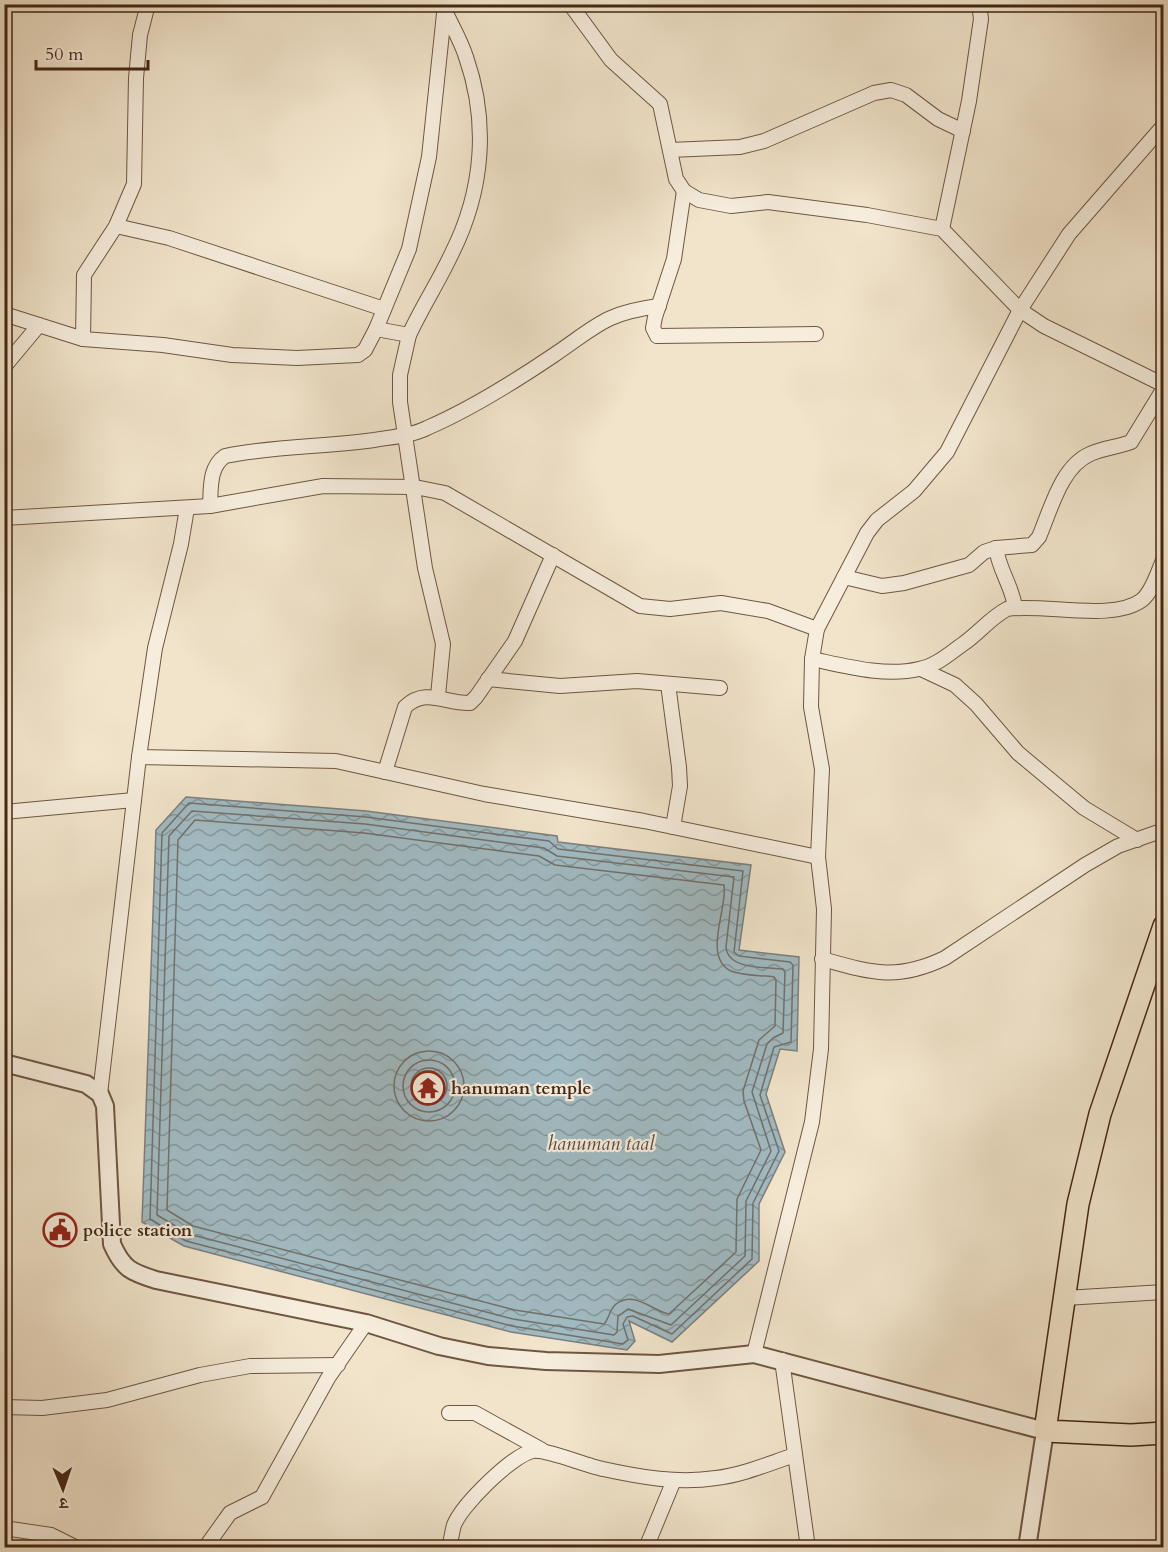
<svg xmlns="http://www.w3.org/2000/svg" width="1168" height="1552" font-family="Cardo,'Noto Serif Devanagari',serif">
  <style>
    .water { fill: url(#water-waves); stroke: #7c7f7d; stroke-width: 1.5; fill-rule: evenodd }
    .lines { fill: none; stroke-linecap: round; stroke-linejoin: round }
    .shore { stroke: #72706c; stroke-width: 1.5 }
    .minor-casing { stroke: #6f5642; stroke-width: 16 }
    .tertiary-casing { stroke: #6f5642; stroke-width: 20 }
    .primary-casing { stroke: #442614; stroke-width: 24 }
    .minor { stroke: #f6eddd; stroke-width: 14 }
    .tertiary { stroke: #f6eddd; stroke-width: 16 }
    .primary { stroke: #f1e4cb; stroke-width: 21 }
    .labels { text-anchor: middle; stroke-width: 4.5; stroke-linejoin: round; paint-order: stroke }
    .poi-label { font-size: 18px; font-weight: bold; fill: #442614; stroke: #f6eddd; text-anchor: start }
    .water-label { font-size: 20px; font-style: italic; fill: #5b4b40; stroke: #f6eddd }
  </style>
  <defs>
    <pattern id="water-waves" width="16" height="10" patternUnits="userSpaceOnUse" patternTransform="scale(1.5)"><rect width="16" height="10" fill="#a1bbc3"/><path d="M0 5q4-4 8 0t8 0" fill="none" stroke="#85989d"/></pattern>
  </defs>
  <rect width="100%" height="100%" fill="#f1e4cb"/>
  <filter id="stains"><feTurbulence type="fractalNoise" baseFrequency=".00333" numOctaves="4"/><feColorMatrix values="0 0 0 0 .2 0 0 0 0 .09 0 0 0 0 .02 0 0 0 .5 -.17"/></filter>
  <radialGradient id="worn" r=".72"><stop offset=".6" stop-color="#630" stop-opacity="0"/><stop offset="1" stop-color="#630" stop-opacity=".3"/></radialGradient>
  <path class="water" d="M186,797L366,811L557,836L558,842L751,865L739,950L799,957L797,1051L780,1049L766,1094L785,1152L759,1204V1261L672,1342L629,1321L635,1341L627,1350L511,1332L184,1246L142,1222L156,830ZM421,1074L441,1078L438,1098L417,1094Z"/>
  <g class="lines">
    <g class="shore">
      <polygon points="189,803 366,817 549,841 558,849 743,871 734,952 739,956 790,962 793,965 791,1042 774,1047 760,1095 779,1151 753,1203 752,1259 672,1334 633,1316 627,1317 623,1324 628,1340 623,1344 512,1326 186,1241 150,1219 162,833"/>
      <path d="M192,811L365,824L544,848L557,856L734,877L726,947C728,970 765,967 783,969L785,972L783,1033L773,1038L767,1044L752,1092L771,1151L746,1201L745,1256L671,1325L628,1309L618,1316L617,1332L614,1335L513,1319L189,1234L157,1215L169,836Z"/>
      <path d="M195,820L364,833L539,856L555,865L724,885C728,908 702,957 731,971C743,976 760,975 774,977L776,980L775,1026L759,1040L743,1091L744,1101L761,1150L737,1199L736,1252L669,1314C652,1311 635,1290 616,1304C609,1310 609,1319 604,1324L515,1310L193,1226L167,1210L178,840Z"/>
      <circle cx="429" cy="1086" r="35"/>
      <circle cx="429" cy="1086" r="26"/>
      <circle cx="429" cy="1086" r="18"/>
    </g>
    <g class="minor-casing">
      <g id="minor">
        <polyline points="570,4 611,60 660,104 676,179 684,191 699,200 731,206 768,202 867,215 942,229 1020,310 1044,326 1164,385"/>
        <polyline points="1162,4 1164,5"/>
        <polyline points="670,150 740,147 764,141 874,93 891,90 906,95 938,119 963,131"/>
        <polyline points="684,191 674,259 655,317 653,328 657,336 816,334"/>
        <polyline points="116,226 169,238 384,309"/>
        <polyline points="942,229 969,101 981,19 979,4"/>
        <polyline points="4,314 83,339 163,345 232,355 297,358 358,355 365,350 376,329 409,249 429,157 445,4"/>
        <path d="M376,329L409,335C422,307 439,281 452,253C483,191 489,123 466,57C461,41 452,26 445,11"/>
        <polyline points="409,335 400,375 400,402 425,568 443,644 438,696"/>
        <polyline points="83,339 84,275 116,226 134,184 136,78 140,35 148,4"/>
        <polyline points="4,367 39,325"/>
        <path d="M210,506C211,488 209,467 225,456C273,446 325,447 374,440C392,437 411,436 427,428C471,409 514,382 554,355C596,327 604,313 659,306"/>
        <polyline points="4,518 210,506 323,486 415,487 445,493 640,606 670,609 721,603 768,611 817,629"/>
        <path d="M996,548C999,570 1012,586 1015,607"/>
        <path d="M844,577L882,586L904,583L969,565L984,552L996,548L1032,545L1039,537C1051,509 1061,467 1090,454C1103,448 1118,447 1131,442L1164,388"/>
        <path d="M812,659C845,666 885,677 919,669C936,666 950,653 963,644C979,633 990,618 1007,609C1043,603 1113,622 1142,600C1153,591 1158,571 1164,558"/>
        <polyline points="921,669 955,685 976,704 1018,753 1084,808 1137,840"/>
        <polyline points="488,679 560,686 637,681 720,688"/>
        <polyline points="668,684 679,767 680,786 673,827"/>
        <polyline points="139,757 155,648 181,544 187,508"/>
        <path d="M385,772L405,707C426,687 445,704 470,703L476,697L515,641L553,555"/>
        <polyline points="4,812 134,800"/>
        <path d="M822,959C872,973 897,981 945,958L1085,865L1118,846L1164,830"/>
        <polyline points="100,1094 139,757 336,761 484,794 644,821 818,857"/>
        <polyline points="1065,1298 1164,1292"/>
        <polyline points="754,1354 812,1122 821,1049 824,909 818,857 822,769 811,707 812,659 817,629 867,533 877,520 914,491 947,452 1020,310 1069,234 1164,125"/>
        <polyline points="782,1360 808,1548"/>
        <polyline points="4,1407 42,1408 107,1400 200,1375 250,1366 338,1365"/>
        <polyline points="449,1413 475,1413 542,1450"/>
        <polyline points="4,1528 51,1535 77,1548"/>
        <polyline points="205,1548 230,1513 262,1497 328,1378 366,1323"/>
        <path d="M449,1548C451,1540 452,1532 454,1525C462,1505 512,1455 533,1451C547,1449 586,1466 603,1469C640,1477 678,1484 716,1478C743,1475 770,1463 795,1455"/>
        <polyline points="646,1548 674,1480"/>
      </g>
    </g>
    <g class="tertiary-casing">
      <path id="tertiary" d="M4,1063L86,1084L100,1094L105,1106L112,1244C123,1269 131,1272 156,1280L366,1323L439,1346L488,1356L546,1361L659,1364L754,1354L1045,1431L1027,1548"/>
    </g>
    <g class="primary-casing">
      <polyline id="primary" points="1164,926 1100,1114 1078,1204 1045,1431 1131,1435 1164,1433"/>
    </g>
    <use href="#minor" class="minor"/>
    <use href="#tertiary" class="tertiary"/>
    <use href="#primary" class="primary"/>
  </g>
  <defs>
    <g id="temple-ring" transform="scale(1.725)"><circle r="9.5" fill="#f6eddd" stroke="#8f2418" stroke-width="1.5"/><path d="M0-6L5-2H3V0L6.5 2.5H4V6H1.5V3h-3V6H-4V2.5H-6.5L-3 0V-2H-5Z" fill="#8f2418"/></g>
    <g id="civic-ring" transform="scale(1.725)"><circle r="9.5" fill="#f6eddd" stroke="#8f2418" stroke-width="1.5"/><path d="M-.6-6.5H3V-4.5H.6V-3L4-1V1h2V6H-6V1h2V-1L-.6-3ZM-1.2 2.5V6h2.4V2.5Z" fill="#8f2418"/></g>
  </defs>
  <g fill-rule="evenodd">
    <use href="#temple-ring" x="428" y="1088"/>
    <use href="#civic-ring" x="60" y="1230"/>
  </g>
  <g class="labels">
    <g class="poi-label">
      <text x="451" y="1094">hanuman temple</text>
      <text x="83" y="1236">police station</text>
    </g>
    <g class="water-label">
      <text x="601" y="1150">hanuman taal</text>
    </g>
  </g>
  <rect width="1168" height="1552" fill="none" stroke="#f1e4cb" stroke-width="24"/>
  <rect x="6" y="6" width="1156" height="1540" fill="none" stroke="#442614" stroke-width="3"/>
  <rect x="12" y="12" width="1144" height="1528" fill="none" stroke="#442614" stroke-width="1.5"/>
  <g transform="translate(63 1489) rotate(178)" stroke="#f6eddd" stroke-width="4.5" paint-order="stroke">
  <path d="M0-4.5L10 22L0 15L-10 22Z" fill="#442614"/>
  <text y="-9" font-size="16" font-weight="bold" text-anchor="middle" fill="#442614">उ</text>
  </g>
  <path d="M36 60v9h112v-9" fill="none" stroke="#442614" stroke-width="3"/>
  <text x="45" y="60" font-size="18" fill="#442614" stroke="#f6eddd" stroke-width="4.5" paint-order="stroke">50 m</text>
  <rect width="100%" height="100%" filter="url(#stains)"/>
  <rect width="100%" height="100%" fill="url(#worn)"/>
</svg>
